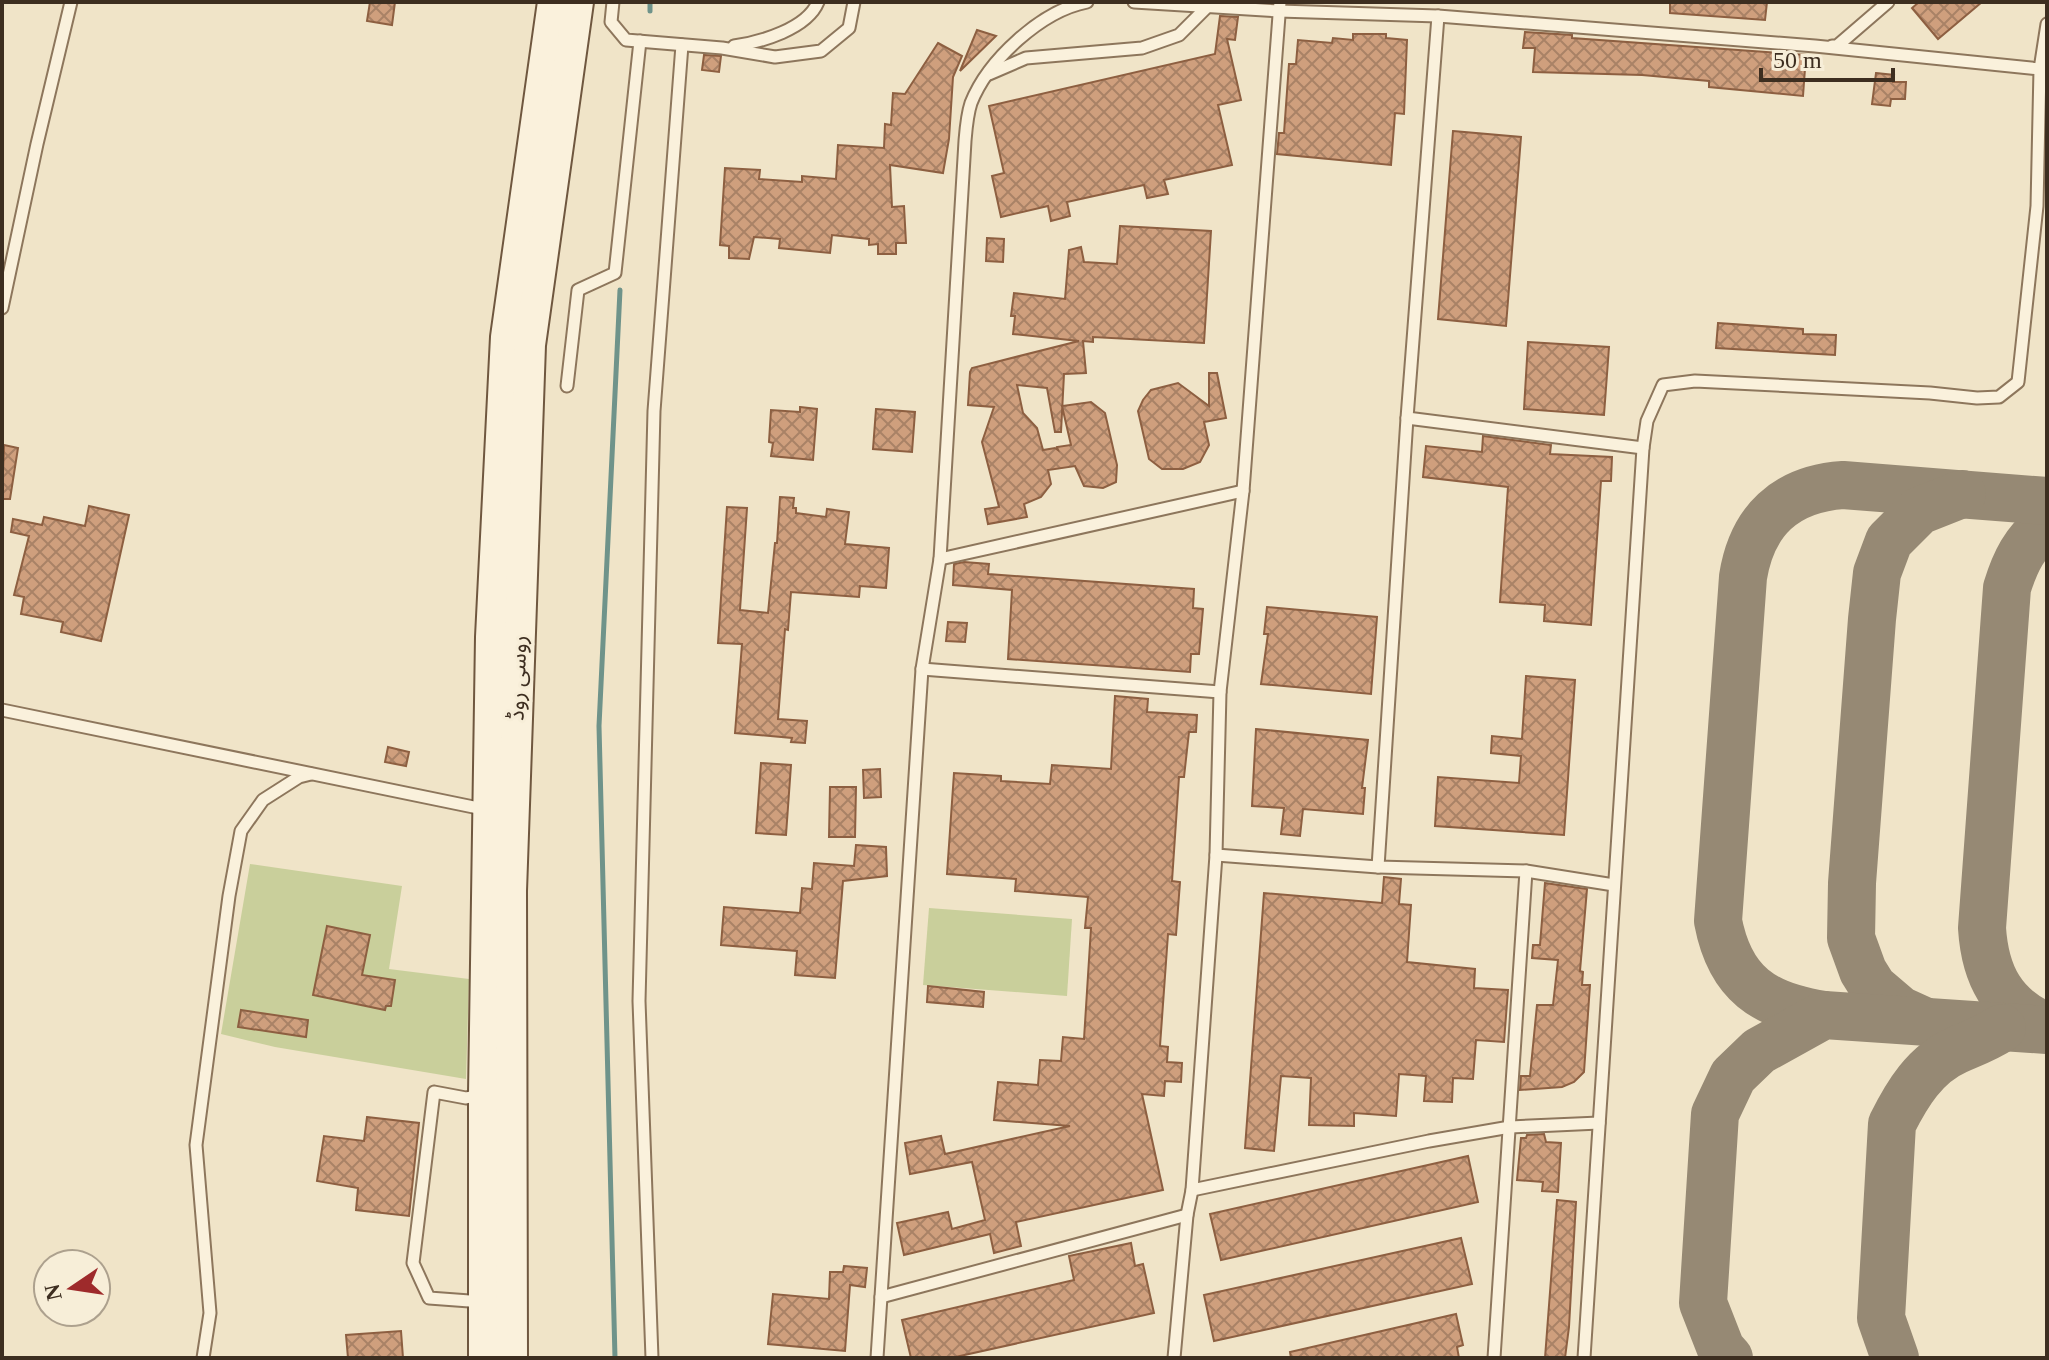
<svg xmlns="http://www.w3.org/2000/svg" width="2049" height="1360" font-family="'Times New Roman','Noto Sans Arabic',serif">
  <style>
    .pitch { fill: #c9cf9b }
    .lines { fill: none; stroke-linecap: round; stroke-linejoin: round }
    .stream { stroke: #6f938a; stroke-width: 5 }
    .taxiway { stroke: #968974; stroke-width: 48 }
    .building { fill: url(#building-cross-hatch); stroke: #8d5f41; stroke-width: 2 }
    .lane-casing { stroke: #8d765c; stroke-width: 15 }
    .secondary-casing { stroke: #6f573f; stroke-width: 34 }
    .lane { stroke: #faf1dc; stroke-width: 11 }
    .secondary { stroke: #faf1dc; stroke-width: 30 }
    .labels { text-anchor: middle; stroke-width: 6; stroke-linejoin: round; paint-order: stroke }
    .street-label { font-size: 22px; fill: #3d2e20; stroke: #f7eed8 }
  </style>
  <defs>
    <pattern id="building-cross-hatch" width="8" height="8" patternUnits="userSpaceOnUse" patternTransform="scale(2)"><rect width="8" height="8" fill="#cf9f7d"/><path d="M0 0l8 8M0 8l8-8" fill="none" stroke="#a98266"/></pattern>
  </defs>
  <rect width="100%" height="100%" fill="#f0e4c8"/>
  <g class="pitch">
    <polygon points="250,864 402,886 389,969 469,979 466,1079 275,1047 221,1034"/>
    <polygon points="929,908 1072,919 1067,996 923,985"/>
  </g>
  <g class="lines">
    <g class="stream">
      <polyline points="650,11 650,2"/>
      <polyline points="615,1358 599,726 620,290"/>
    </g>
    <g class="taxiway">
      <path d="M2047,525C2025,541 2015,562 2007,588L1982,928C1985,975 2002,1008 2047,1027"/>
      <path d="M1824,1015C1764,1006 1730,984 1718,921L1743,577C1752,521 1785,489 1843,485L2047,501"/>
      <polyline points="1922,1020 1900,1010 1873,987 1863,971 1851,938 1852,883 1872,619 1877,573 1889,541 1919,511 1962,494"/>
      <polyline points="1729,1358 1721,1349 1703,1303 1715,1114 1733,1076 1759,1051 1824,1015 2047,1030"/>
      <path d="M1895,1358L1881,1318L1892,1124C1907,1094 1925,1064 1957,1050C1973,1043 1987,1038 2002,1028"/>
    </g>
  </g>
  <g class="building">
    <polygon points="370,2 395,2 392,25 367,21"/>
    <polygon points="1670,2 1767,2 1765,20 1670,13"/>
    <polygon points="1919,2 1982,2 1938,39 1912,8"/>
    <polygon points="1220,16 1238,17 1235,40 1227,39 1241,100 1218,105 1232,165 1164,180 1168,194 1147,198 1144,185 1067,202 1070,216 1051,221 1048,206 1001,217 992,176 1004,173 989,106 1215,54"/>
    <polygon points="977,30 996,36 960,71"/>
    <polygon points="1525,32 1572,35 1572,38 1806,55 1803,96 1709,87 1709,81 1642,75 1533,72 1535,48 1523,48"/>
    <polygon points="1353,34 1386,34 1386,38 1407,40 1404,114 1395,113 1391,165 1277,154 1279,133 1284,133 1289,64 1296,64 1298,40 1332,43 1333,38 1353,40"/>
    <polygon points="938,43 962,56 953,77 949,139 943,173 890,165 892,207 904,206 906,243 896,243 896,254 878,254 878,244 869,245 869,239 832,235 830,253 779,248 780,239 754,237 749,259 729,258 729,246 720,245 725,168 760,170 759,179 802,182 802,176 836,179 838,145 884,148 885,124 891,125 893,93 905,94"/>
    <polygon points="704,55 721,56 719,72 702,70"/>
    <polygon points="1876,73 1894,75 1893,82 1906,82 1905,99 1891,99 1890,106 1872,104"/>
    <polygon points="1453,131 1521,137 1506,326 1438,319"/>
    <polygon points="1120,226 1211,231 1204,343 1093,337 1093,342 1083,341 1086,373 1064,374 1061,432 1055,432 1047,388 1017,385 1023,413 1037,428 1043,450 1055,448 1058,450 1057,447 1071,445 1062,406 1091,402 1105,413 1117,465 1116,482 1103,488 1084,486 1075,466 1048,470 1051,484 1041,497 1024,504 1027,517 988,524 985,509 999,507 982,442 994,407 968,405 970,372 972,368 1079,341 1013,334 1015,316 1011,316 1014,293 1065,299 1069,250 1081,247 1084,262 1117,264"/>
    <polygon points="987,238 1004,239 1003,262 986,261"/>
    <polygon points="1718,323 1803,329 1803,334 1836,335 1835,355 1716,348"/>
    <polygon points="1528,342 1609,347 1604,415 1524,409"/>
    <polygon points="1209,373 1217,373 1226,418 1204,422 1209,445 1200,462 1183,469 1162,469 1149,459 1138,411 1143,400 1151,390 1178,383 1209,406"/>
    <polygon points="800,407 817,409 813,460 771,456 773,443 769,442 771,410 800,412"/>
    <polygon points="876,409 915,412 912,452 873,449"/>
    <polygon points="1483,436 1551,445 1550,454 1612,457 1611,481 1601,481 1591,625 1544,621 1545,605 1500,602 1508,487 1423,477 1426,446 1482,452"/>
    <polygon points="4,445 18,448 10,499 2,499"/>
    <polygon points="780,497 794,498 793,508 796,508 796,513 826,517 827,509 849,512 845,544 889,548 886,588 860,586 859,597 791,592 788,630 785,629 778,719 807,721 805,743 791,742 792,738 735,733 742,644 718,643 727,507 747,508 740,610 768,613 775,543 777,543"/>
    <polygon points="89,506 129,515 101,641 61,632 63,622 21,614 24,597 14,595 29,536 11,532 13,519 42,525 44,517 85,526"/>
    <polygon points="964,562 989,564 988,574 1194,589 1193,608 1203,609 1199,654 1191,654 1190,672 1008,659 1012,590 953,585 954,564"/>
    <polygon points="1267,607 1377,617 1371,694 1261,684 1268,634 1264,634"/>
    <polygon points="948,622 967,623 965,642 946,641"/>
    <polygon points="1526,676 1575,680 1564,835 1435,826 1438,777 1519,783 1521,756 1491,753 1492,736 1522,739"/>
    <polygon points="1115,696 1148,699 1147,712 1197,715 1196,732 1189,732 1184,777 1179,777 1172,881 1180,882 1176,935 1168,934 1160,1046 1168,1047 1167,1062 1182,1063 1181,1082 1165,1081 1164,1096 1142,1094 1163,1190 1016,1222 1021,1246 994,1253 990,1234 904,1255 897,1223 948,1212 952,1229 985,1220 972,1162 910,1174 905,1143 941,1136 945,1154 1070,1126 994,1120 998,1082 1038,1085 1040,1060 1061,1061 1063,1037 1084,1039 1091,928 1085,928 1088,897 1015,891 1016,879 947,874 954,773 1001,776 1001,781 1050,784 1052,765 1111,769"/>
    <polygon points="1256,729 1368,740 1362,788 1365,788 1363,814 1303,809 1300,836 1281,834 1284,808 1252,806"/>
    <polygon points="388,747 409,752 406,766 385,762"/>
    <polygon points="761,763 791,765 786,835 756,833"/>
    <polygon points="880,769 881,797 864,798 863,770"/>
    <polygon points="830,787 856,787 855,837 829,837"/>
    <polygon points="856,845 886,847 887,876 843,881 835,978 795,975 797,951 721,945 724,907 800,913 802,888 812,889 814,863 854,866"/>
    <polygon points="1384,877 1401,879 1399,904 1411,905 1407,962 1475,969 1474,988 1508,990 1504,1042 1476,1040 1473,1079 1453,1078 1452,1102 1424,1101 1426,1076 1399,1074 1396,1116 1354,1113 1354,1126 1309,1125 1311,1078 1281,1076 1274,1151 1245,1148 1264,893 1382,903"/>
    <polygon points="1545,883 1587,889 1580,971 1583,972 1582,985 1590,985 1584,1072 1574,1082 1562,1087 1520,1090 1521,1076 1530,1076 1537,1005 1553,1005 1558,960 1532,958 1533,945 1540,945"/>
    <polygon points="327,926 370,935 362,975 395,980 391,1006 386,1006 385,1010 313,995"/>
    <polygon points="928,986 984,992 983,1007 927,1002"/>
    <polygon points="241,1010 308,1020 306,1037 238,1027"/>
    <polygon points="367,1117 419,1123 409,1216 356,1210 358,1188 317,1181 324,1136 364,1141"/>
    <polygon points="1544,1134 1546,1142 1561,1143 1558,1192 1542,1191 1543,1182 1517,1180 1521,1138 1526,1138 1527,1135"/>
    <polygon points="1468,1156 1478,1202 1221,1260 1210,1214"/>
    <polygon points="1557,1200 1576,1202 1569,1327 1565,1358 1545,1358"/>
    <polygon points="1461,1238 1472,1284 1214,1341 1204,1295"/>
    <polygon points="1131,1243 1135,1266 1143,1264 1154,1313 951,1358 911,1358 902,1320 1074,1280 1069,1256"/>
    <polygon points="844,1266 867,1268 865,1287 850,1285 845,1351 768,1344 773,1294 829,1299 830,1272 843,1272"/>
    <polygon points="1456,1314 1463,1345 1457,1347 1459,1358 1291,1358 1290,1352"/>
    <polygon points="401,1331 403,1358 348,1358 346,1335"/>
  </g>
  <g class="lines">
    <g class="lane-casing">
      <g id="lane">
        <polyline points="613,2 611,22 626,40 722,48 775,57 821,51 849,28 854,2"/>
        <polyline points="1134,2 1279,11 1438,16 1815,46 2040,69"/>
        <path d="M734,46C761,42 807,29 818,2"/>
        <polyline points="1832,46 1837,46 1888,2"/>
        <polyline points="989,74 1026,58 1142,48 1179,35 1207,7"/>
        <polyline points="2,308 37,144 71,2"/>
        <polyline points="567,386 578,290 615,273 640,41"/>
        <polyline points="1407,418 1643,448"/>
        <polyline points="940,559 1243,491"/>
        <polyline points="922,669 1220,692"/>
        <polyline points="2,710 488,810"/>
        <polyline points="1216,855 1378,867 1526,871 1614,885"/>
        <polyline points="1378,867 1407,418 1438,16"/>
        <polyline points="1192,1190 1429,1141 1510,1127 1599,1123"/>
        <polyline points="881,1297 1187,1215"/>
        <polyline points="483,1302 429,1298 413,1263 434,1092 466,1098 483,1094"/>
        <polyline points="203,1358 210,1313 196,1145 229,896 241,831 263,800 299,777 311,774"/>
        <polyline points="652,1358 639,1001 654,411 682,45"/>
        <path d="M877,1358L922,669L940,559L965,141C966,129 967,115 971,103C988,60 1041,11 1087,2"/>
        <polyline points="1174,1358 1187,1215 1192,1190 1216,855 1220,692 1243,491 1280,2"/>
        <polyline points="1494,1358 1526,871"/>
        <polyline points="1584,1358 1643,448 1647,421 1663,385 1695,381 1930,393 1977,398 1999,397 2018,382 2037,206 2040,69 2047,24"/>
      </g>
    </g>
    <g class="secondary-casing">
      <g id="secondary">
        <polyline points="484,1358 484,1094 491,637 506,337 553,2"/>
        <polyline points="512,1358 511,891 530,345 578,2"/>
      </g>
    </g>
    <use href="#lane" class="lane"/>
    <use href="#secondary" class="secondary"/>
  </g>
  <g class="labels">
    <g class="street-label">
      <text transform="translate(517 678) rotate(-88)" y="8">روسی روڈ</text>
    </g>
  </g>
  <rect width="2049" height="1360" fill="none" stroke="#3d2e20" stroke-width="8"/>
  <g transform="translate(72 1288) rotate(257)"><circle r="38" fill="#f7eed8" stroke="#ada18e" stroke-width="2"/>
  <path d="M0-6L14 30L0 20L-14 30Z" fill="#9e2a2b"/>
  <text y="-12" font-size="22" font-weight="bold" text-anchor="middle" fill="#3d2e20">N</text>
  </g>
  <path d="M1761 68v12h132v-12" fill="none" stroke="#3d2e20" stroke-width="4"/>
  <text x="1773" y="68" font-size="24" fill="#3d2e20" stroke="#f7eed8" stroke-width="6" paint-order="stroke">50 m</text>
</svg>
